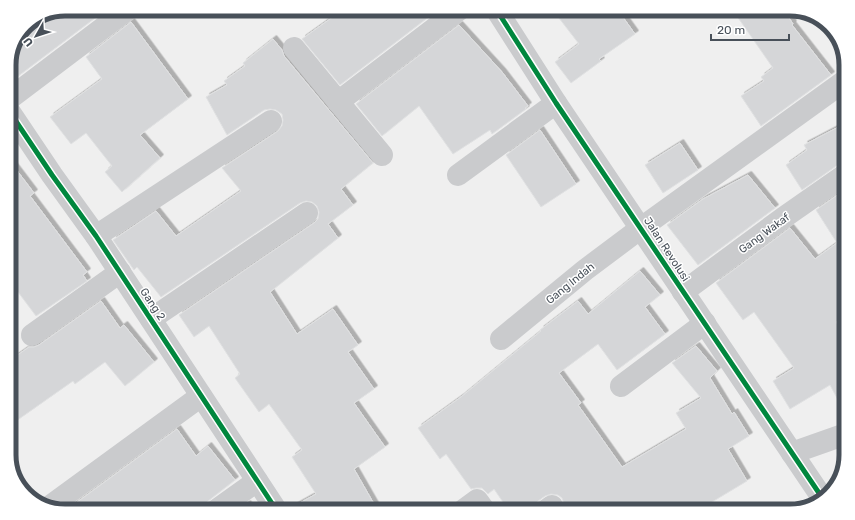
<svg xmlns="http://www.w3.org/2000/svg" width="855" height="520" font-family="Rubik,sans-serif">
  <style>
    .building { fill: #d5d6d8; stroke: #e0e1e2; filter: url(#shadow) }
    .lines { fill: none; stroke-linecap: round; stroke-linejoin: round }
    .minor { stroke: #cacbcd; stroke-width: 22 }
    .cycleway-casing { stroke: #fff; stroke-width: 8 }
    .cycleway { stroke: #00873e; stroke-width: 5 }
    .labels { text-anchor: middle; stroke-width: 3; stroke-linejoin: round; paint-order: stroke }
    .street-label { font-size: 11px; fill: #485059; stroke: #fff }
    .rim { fill: none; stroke: #485059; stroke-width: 5 }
  </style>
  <defs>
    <filter id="shadow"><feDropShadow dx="3.5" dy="-3.5" stdDeviation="0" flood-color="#0004"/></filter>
  </defs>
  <rect width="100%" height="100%" fill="#efefef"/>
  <g class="building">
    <polygon points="65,9 107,9 9,83 9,61 26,25"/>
    <polygon points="344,9 439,9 340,85 302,39"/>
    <polygon points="552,9 617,9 635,34 599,59 601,61 571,83 555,62 579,44"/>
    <polygon points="732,9 783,9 793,24 792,25 831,75 761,126 741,96 764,81 761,77 773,68"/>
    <polygon points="131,22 188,99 140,135 160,158 122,192 105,172 112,166 86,133 71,144 50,117 102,79 86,57"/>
    <polygon points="459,25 502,72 528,106 525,108 526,109 492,134 490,130 453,154 419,106 382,136 356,104"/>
    <polygon points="273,39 282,50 284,56 373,163 341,189 353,205 328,224 338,238 270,292 297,334 333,309 358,345 348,352 374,389 354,403 385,447 354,469 378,511 289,511 289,509 316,494 292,457 302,450 269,404 259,412 235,378 240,374 209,326 194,337 179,315 314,223 318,219 319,212 317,206 312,202 306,201 300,203 161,297 137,267 134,270 113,240 156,211 176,236 241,191 222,168 278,131 282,126 283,120 282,114 276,110 270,109 264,110 227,135 206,97 227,85 224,81 245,66 243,63"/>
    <polygon points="846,123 846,162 839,164 802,190 786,165 807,150 804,145"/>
    <polygon points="540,130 576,184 541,207 506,155"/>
    <polygon points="680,143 698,170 663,193 645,165"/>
    <polygon points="9,160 34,193 30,196 87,272 83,275 87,281 36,316 9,280"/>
    <polygon points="748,175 775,208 698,265 667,225 703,199"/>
    <polygon points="846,189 846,315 836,322 846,337 846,415 830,385 790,409 773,381 794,368 754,312 743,320 716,283 790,228 815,259 837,243 816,210"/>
    <polygon points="640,271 660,295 645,307 665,334 617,370 598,344 559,373 581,403 578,405 622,467 686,429 676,413 701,398 672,363 696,346 717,371 710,378 732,414 734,412 749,436 728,449 747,481 697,511 564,511 564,504 562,498 558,495 551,494 545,496 538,501 534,505 533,511 509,511 494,489 488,494 482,488 476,488 471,489 446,454 440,459 418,428 461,397 541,331 540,330 578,301 588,314"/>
    <polygon points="101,301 120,328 124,325 154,362 125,386 105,362 75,384 73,381 9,426 9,361 29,347 34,347 39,345"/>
    <polygon points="177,429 196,456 208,446 235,480 208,501 204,505 203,511 65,511"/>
    <polygon points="247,504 252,511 237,511"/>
  </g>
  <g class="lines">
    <g class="minor">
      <polyline points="496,9 556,103 823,499"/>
      <polyline points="294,48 382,155"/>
      <polyline points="9,99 128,9"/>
      <polyline points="338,102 460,9"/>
      <polyline points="9,111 52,175 96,236 277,511"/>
      <polyline points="458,175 556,103"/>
      <polyline points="96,236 271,121"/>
      <polyline points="683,292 783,218 846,174"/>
      <polyline points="151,319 307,213"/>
      <polyline points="32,335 120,272"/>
      <polyline points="501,339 585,270 641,228 846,80"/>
      <polyline points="621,386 705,323"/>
      <polyline points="792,453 846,434"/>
      <polyline points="49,507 201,396"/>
      <polyline points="215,511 257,481"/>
      <polyline points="462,511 477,500 485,511"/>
      <polyline points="545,511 552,506"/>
    </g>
    <g class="cycleway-casing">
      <g id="cycleway">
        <polyline points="496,9 556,103 823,499"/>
        <polyline points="9,111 52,175 96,236 277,511"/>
      </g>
    </g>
    <use href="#cycleway" class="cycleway"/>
  </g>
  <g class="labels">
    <g class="street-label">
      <text transform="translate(764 233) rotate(-36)" y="4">Gang Wakaf</text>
      <text transform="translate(667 249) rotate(57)" y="4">Jalan Revolusi</text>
      <text transform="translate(570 283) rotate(-39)" y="4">Gang Indah</text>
      <text transform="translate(153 304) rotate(57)" y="4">Gang 2</text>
    </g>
  </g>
  <path d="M0 0H855V520H0ZM65 16H790A49 49 0 0 1 839 65V455A49 49 0 0 1 790 504H65A49 49 0 0 1 16 455V65A49 49 0 0 1 65 16Z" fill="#fff" fill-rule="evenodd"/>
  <path class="rim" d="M65 16H790A49 49 0 0 1 839 65V455A49 49 0 0 1 790 504H65A49 49 0 0 1 16 455V65A49 49 0 0 1 65 16Z"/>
  <g transform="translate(36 36) rotate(231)" stroke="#ffffff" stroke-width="3" paint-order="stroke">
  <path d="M0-3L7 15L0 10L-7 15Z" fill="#485059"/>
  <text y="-6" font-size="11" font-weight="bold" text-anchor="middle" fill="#485059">U</text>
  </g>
  <path d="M711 34v6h78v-6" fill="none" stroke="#485059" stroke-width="2"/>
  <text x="717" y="34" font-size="12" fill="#485059" stroke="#ffffff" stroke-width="3" paint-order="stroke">20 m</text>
</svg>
